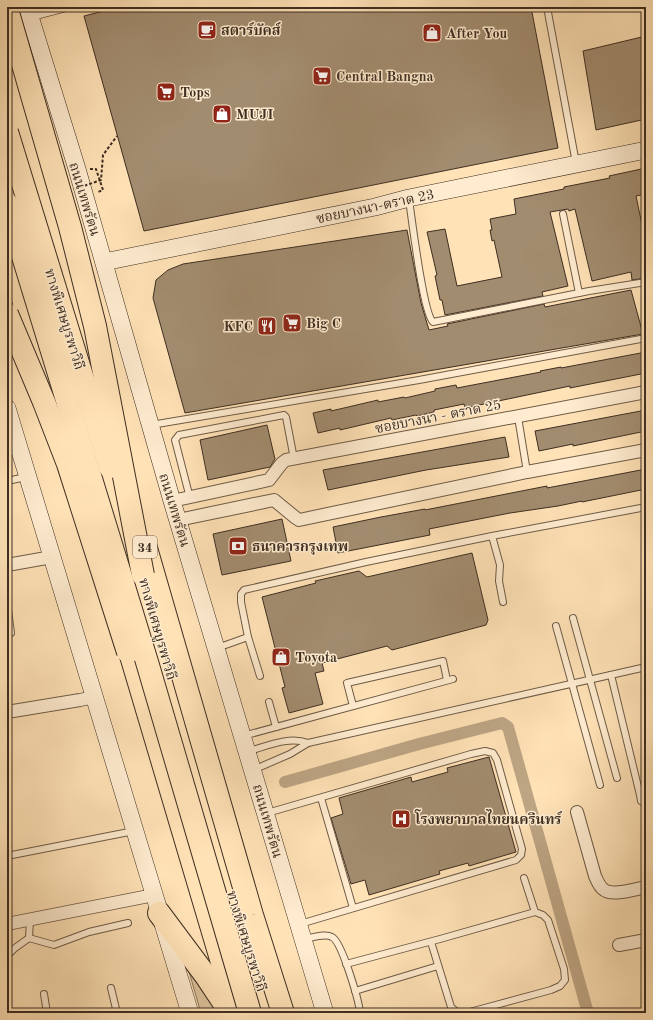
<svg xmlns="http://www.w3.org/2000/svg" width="653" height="1020" font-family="'Old Standard TT','Noto Serif Thai',serif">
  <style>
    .green { fill: #dec39d; stroke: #8e7860 }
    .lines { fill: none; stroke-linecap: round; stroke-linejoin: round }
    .canal { stroke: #bda584; stroke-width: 12 }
    .building { fill: #a28c6f; stroke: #3e2e22 }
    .lane-casing { stroke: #6e5b47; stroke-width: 8 }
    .street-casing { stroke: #6e5b47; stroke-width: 14 }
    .secondary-casing { stroke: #3e2e22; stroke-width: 18 }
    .highway-casing { stroke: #3e2e22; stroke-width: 24 }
    .path { stroke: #3e2e22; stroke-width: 2; stroke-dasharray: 3 2; stroke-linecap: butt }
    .lane { stroke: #ffecd0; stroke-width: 6 }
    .street { stroke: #ffecd0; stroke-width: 12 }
    .secondary { stroke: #ffecd0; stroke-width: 17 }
    .highway { stroke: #ffe2b6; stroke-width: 22 }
    .highway-bridge-casing { stroke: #3e2e22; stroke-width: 24; stroke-linecap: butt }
    .path-bridge { stroke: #3e2e22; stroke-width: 2; stroke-dasharray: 3 2; stroke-linecap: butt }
    .highway-bridge { stroke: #ffe2b6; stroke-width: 22 }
    .labels { text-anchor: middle; stroke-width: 3; stroke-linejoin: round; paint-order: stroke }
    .shield { fill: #ffecd0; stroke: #786756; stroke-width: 1 }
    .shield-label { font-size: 13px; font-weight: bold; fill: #3e2e22 }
    .poi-label { font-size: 14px; font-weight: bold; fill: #3e2e22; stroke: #ffecd0; text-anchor: start }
    .street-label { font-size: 14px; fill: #3e2e22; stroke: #ffecd0 }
  </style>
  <rect width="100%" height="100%" fill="#ffe2b6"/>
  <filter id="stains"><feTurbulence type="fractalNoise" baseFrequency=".005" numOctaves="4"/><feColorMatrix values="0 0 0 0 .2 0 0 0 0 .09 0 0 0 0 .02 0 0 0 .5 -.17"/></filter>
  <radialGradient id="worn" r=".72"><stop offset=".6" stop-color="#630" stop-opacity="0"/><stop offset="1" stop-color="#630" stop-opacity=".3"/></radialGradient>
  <polygon class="green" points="185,958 226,1013 201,1013"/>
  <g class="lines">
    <polyline class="canal" points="285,782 419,744 502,723 508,727 588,1013"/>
  </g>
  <g class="building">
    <polygon points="119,7 531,7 558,148 144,231 84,16"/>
    <polygon points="646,36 646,119 596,130 583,51"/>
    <polygon points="646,168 646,194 636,196 646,244 646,278 632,280 631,272 592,281 575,209 569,211 568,209 550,212 568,286 542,292 543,296 445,315 442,300 440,300 435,276 437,275 427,232 445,229 457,286 502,277 494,240 492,241 490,230 492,230 490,219 516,214 514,199 564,189 564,187 610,178 609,176"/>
    <polygon points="407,230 421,303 429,330 448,326 447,324 544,304 545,307 631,290 643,334 185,413 153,298 156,280 168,270 183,264"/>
    <polygon points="646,352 646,373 570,388 570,386 465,408 464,404 434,410 434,412 417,416 416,415 392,420 391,418 340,430 340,428 318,433 313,413 331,409 331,411 378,400 378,402 404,397 405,398 435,391 435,389 456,385 457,388 541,372 540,371 561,367 561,368"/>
    <polygon points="646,410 646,431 573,446 573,444 539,451 535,431"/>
    <polygon points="267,425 275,459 270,467 208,480 200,440"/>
    <polygon points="505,437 509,457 426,470 328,490 323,470"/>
    <polygon points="646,469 646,489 582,502 582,501 558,506 510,513 459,523 429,529 430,535 338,553 333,527 381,517 425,509 425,510 547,486 547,488"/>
    <polygon points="282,519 291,561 222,575 213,534"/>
    <polygon points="472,553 488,620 486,625 392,650 387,646 322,663 324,671 315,673 323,704 289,713 282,688 285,687 262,597 316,583 315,581 359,571 367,577"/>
    <polygon points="489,757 516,852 469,866 468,863 439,871 440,874 369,895 365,880 351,884 331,818 343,814 339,798 411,777 412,782 448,772 447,768"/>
  </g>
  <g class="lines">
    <g class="lane-casing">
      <g id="lane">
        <polyline points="547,7 576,163"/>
        <polyline points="32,17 70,7"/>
        <path d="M409,200C412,219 423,313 433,322L589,291L646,282"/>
        <polyline points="563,214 579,293"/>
        <polyline points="518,417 527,472"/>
        <polyline points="151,425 419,380 646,338"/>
        <polyline points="7,481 26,477"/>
        <polyline points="190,498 175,440 179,435 284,415 286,417 294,459"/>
        <polyline points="492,536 500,565 499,581 503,602"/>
        <polyline points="7,603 11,633"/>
        <polyline points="573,618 617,778"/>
        <polyline points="556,626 600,785"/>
        <polyline points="217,648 248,637"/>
        <polyline points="611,675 640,795 641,801 644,803 646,803"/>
        <polyline points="260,676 248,637 241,602 241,594 244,590 366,562 492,536 646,507"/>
        <polyline points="269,702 276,727"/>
        <polyline points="353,706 347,683 443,661 447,680"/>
        <polyline points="243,736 453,679"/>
        <path d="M249,751C267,746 289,736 308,743"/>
        <polyline points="253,770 290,754 308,743 646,667"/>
        <polyline points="321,798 353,908"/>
        <polyline points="267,813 471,754 485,751 493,753 497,760 522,849 521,855 516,860 300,924"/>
        <polyline points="7,856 134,831"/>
        <polyline points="524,878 535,912"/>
        <polyline points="29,938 54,945 89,932 128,923"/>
        <path d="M304,939C312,938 325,933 332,937C342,942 359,1001 360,1013"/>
        <polyline points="431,942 451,1007 457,1012 463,1013"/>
        <polyline points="7,956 15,948 29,938 30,920"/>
        <polyline points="346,964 440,939 535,912 543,915 548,920 564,969 565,980 560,986 551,990 466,1013"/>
        <polyline points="111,988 117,1013"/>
        <polyline points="355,991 438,966"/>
        <polyline points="44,994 47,1013"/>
      </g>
    </g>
    <g class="street-casing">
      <g id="street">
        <polyline points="172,501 269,480 282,463 286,460 646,392"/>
        <polyline points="178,520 274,500 296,518 299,520 527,472 646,450"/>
        <polyline points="7,565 52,557"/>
        <polyline points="7,712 80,700 95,697"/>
        <path d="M577,812L595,876C597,880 599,886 603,889C611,897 636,889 646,887"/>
        <polyline points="7,924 154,895"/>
        <polyline points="619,945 646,940"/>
      </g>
    </g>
    <g class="secondary-casing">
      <g id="secondary">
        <polyline points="27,7 77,169 172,501 325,1013"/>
        <polyline points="104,262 375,207 409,198 646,150"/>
        <polyline points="7,408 190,1013"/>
      </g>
    </g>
    <g class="highway-casing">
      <g id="highway">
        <polyline points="7,81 98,383"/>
        <polyline points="7,247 58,414"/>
        <polyline points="146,548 252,915 283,1013"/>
        <polyline points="124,632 237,1013"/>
        <polyline points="159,913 206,976 230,1012"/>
      </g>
    </g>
    <polyline class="path" points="90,169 96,169 103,190 98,192"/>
    <use href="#lane" class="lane"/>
    <use href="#street" class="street"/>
    <use href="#secondary" class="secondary"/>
    <use href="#highway" class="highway"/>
    <g class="highway-bridge-casing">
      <g id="highway-bridge">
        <polyline points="7,9 70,227 95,326 143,575"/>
        <polyline points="7,132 110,467"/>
        <polyline points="7,204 147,662 250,1013"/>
        <polyline points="7,314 44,402 68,464 128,652"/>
      </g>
    </g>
    <polyline class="path-bridge" points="75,189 101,180 103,155 117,136"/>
    <use href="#highway-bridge" class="highway-bridge"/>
  </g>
  <defs>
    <g id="cafe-square" transform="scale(1)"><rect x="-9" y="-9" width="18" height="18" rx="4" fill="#8f2418" stroke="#ffecd0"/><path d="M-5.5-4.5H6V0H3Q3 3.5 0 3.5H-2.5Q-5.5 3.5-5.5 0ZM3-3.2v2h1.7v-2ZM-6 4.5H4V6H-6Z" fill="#fff"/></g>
    <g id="shop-square" transform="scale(1)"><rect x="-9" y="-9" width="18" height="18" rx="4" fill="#8f2418" stroke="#ffecd0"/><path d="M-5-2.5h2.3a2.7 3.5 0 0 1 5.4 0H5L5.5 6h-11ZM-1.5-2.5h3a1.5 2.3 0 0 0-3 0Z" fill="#fff"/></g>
    <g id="supermarket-square" transform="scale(1)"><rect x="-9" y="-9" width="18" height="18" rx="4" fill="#8f2418" stroke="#ffecd0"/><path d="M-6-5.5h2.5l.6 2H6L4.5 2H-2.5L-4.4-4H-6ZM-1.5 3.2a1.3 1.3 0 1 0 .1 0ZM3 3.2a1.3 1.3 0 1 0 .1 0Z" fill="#fff"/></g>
    <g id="restaurant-square" transform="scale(1)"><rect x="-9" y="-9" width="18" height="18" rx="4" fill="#8f2418" stroke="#ffecd0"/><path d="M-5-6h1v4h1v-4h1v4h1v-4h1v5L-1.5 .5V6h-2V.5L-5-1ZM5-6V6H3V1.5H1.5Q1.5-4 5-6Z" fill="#fff"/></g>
    <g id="bank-square" transform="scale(1)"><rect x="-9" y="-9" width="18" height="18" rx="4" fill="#8f2418" stroke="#ffecd0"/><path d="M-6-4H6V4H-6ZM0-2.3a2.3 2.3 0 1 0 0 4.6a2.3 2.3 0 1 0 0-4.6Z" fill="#fff"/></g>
    <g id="hospital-square" transform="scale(1)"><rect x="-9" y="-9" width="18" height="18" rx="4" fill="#8f2418" stroke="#ffecd0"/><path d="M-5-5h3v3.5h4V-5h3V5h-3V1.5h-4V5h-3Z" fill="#fff"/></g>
  </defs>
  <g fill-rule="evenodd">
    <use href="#cafe-square" x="207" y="30"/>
    <use href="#shop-square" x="432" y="33"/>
    <use href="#supermarket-square" x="322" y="76"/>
    <use href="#supermarket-square" x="166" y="92"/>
    <use href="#shop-square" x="222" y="114"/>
    <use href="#supermarket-square" x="292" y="323"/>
    <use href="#restaurant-square" x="267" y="326"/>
    <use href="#bank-square" x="238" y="546"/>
    <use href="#shop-square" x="281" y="657"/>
    <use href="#hospital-square" x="401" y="819"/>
  </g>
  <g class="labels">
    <rect class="shield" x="133" y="536" width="24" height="22" rx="3"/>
    <g class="shield-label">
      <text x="145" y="552">34</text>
    </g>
    <g class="poi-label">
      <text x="221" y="35">สตาร์บัคส์</text>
      <text x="446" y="38">After You</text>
      <text x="336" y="81">Central Bangna</text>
      <text x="180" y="97">Tops</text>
      <text x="236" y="119">MUJI</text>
      <text x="306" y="328">Big C</text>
      <text x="253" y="331" text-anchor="end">KFC</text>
      <text x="252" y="551">ธนาคารกรุงเทพ</text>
      <text x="295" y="662">Toyota</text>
      <text x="415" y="824">โรงพยาบาลไทยนครินทร์</text>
    </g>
    <g class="street-label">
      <text transform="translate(85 199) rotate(73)" y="5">ถนนเทพรัตน</text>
      <text transform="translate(375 206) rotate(-12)" y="5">ซอยบางนา-ตราด 23</text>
      <text transform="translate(65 319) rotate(73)" y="5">ทางพิเศษบูรพาวิถี</text>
      <text transform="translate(438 416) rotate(-11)" y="5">ซอยบางนา - ตราด 25</text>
      <text transform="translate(175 510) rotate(73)" y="5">ถนนเทพรัตน</text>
      <text transform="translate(158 629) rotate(74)" y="5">ทางพิเศษบูรพาวิถี</text>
      <text transform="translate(268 821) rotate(74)" y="5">ถนนเทพรัตน</text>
      <text transform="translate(247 941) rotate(73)" y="5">ทางพิเศษบูรพาวิถี</text>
    </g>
  </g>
  <rect width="653" height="1020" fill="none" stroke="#ffe2b6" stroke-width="24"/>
  <rect x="8" y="8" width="637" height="1004" fill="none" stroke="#3e2e22" stroke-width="2"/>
  <rect x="12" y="12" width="629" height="996" fill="none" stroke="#3e2e22"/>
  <rect width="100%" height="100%" filter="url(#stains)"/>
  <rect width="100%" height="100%" fill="url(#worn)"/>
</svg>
